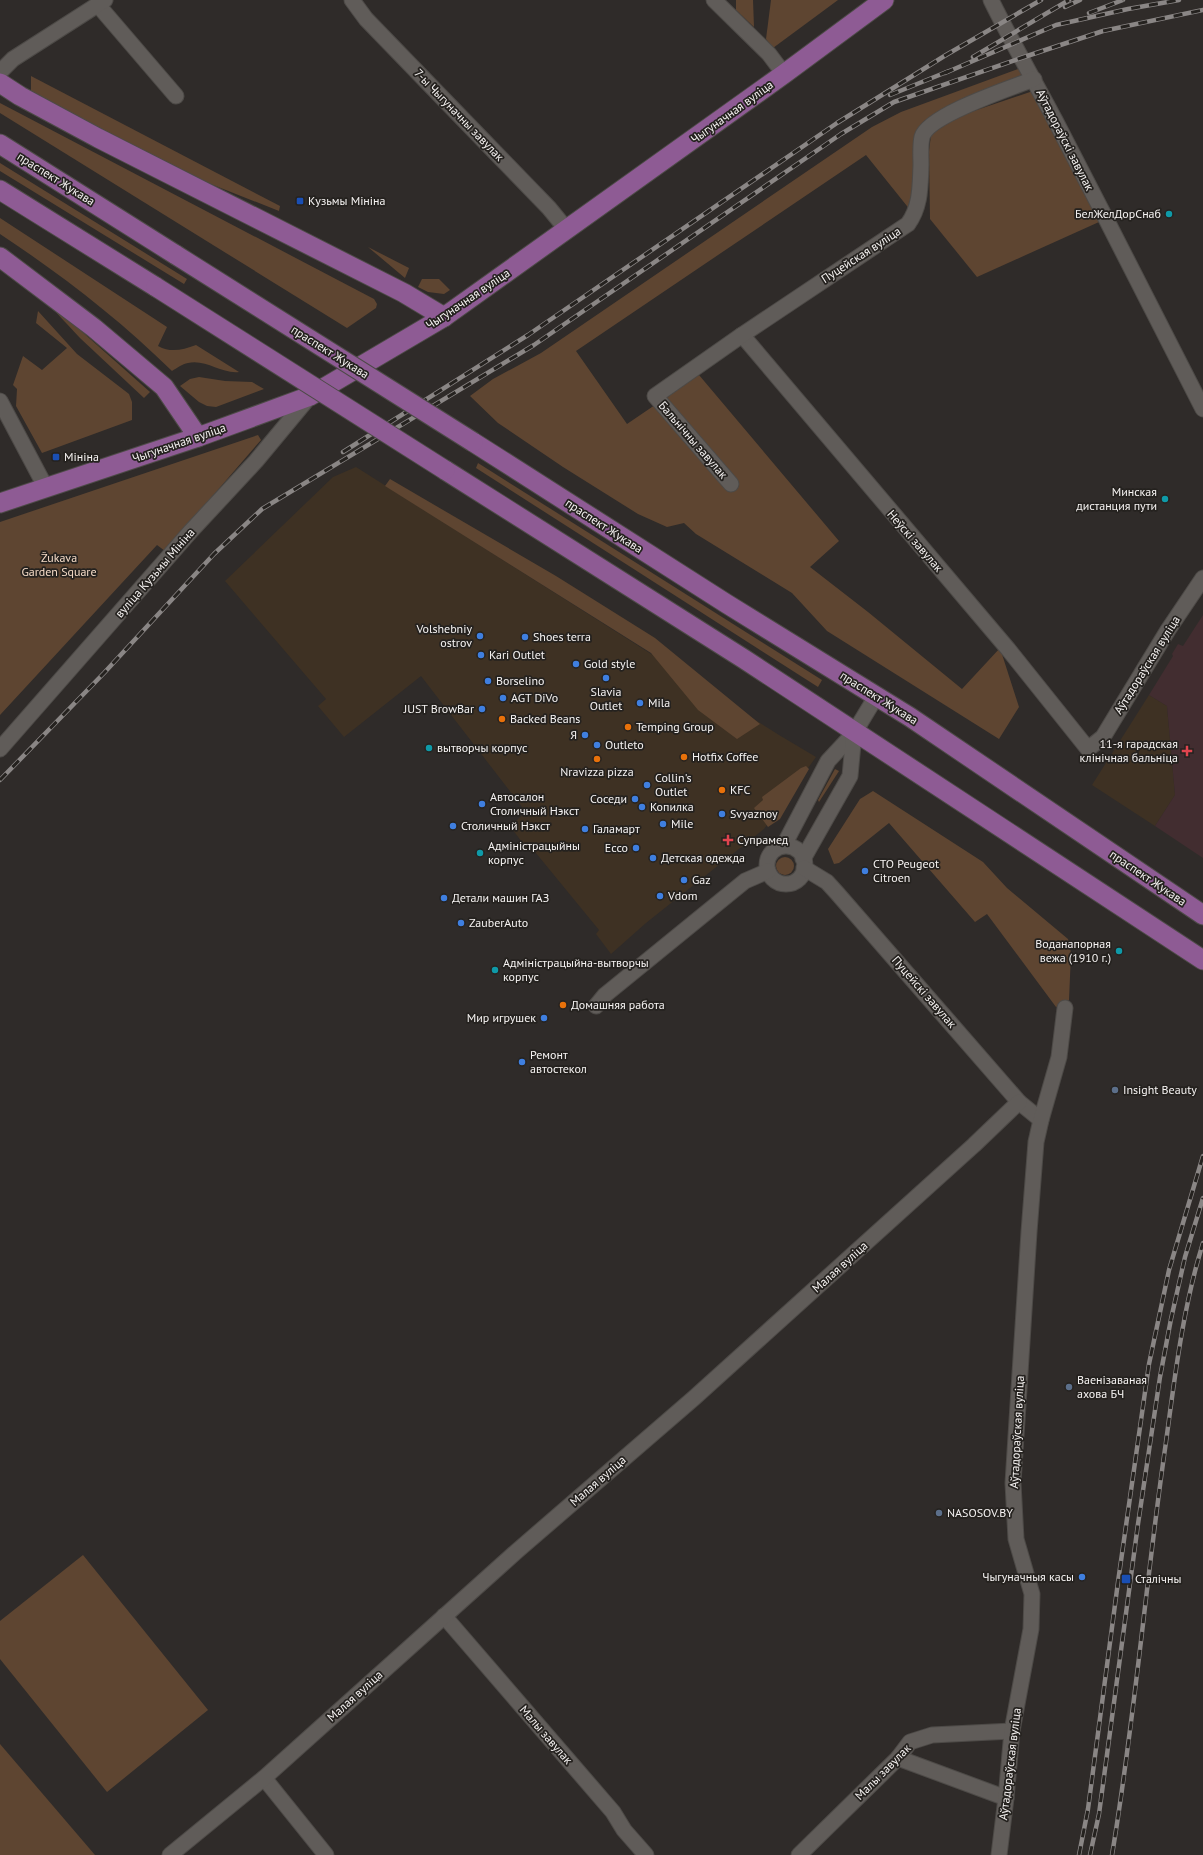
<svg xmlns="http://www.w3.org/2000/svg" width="1203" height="1855" font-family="'PT Sans',sans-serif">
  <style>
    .commercial { fill: #3e3123 }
    .medical { fill: #422d30 }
    .green { fill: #5e4531 }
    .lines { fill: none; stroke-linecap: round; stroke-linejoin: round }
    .minor-casing { stroke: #4d4a47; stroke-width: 17 }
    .major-casing { stroke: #4d4a47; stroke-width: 21 }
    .minor { stroke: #605c59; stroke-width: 15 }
    .major { stroke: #8e5b94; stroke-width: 19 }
    .rail-casing { stroke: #8a8685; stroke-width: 4.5 }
    .rail { stroke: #25221f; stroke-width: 3; stroke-dasharray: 9; stroke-linecap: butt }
    .major-bridge-casing { stroke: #4d4a47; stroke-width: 21; stroke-linecap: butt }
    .major-bridge { stroke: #8e5b94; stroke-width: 19 }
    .transit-dot { fill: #1a4fb4; stroke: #25221f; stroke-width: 1.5 }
    .culture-dot { fill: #0f9aa8; stroke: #25221f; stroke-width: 1.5 }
    .shop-dot { fill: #3f7fe0; stroke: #25221f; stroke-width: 1.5 }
    .food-dot { fill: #e8710a; stroke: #25221f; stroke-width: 1.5 }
    .health-dot { fill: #e0444e; stroke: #25221f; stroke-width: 1.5 }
    .service-dot { fill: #5c6f8a; stroke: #25221f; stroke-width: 1.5 }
    .labels { text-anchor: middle; stroke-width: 3.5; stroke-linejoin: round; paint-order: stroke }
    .street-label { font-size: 12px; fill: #f6f3f2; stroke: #25221f }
    .poi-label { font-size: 12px; fill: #f6f3f2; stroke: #25221f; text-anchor: start }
    .park-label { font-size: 12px; fill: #f6dcc8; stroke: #25221f }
  </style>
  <rect width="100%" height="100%" fill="#2f2b29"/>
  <g class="commercial">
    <polygon points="356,467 779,735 816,757 764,829 646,923 611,954 596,934 599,930 531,847 527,849 510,826 526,812 421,676 344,737 318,706 326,699 225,581 333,477"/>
    <polygon points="1149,695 1167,706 1175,795 1155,826 1092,785"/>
  </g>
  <polygon class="medical" points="1203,615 1203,858 1155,826 1175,795 1167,706 1149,695 1173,656 1172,654 1178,644 1183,646"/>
  <g class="green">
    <polygon points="736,0 753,0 754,27 736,10"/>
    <polygon points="771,0 838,0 773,48 766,39"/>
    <polygon points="1021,68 1026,77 941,110 924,121 917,130 914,145 914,197 911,211 866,155 576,351 627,424 699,375 839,541 810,567 868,612 962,689 1000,648 1019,707 999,739 827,631 792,593 696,534 684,523 667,527 638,514 563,467 498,423 470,396 493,379 541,353 872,127 901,112"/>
    <polygon points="31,76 280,206 279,211 183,173 31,92"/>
    <polygon points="1033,91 1099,222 977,277 930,219 929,151 931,135 953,118"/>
    <polygon points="0,103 374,299 377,304 376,308 347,328 0,113"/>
    <polygon points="0,163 187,279 184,284 0,171"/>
    <path d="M0,218L167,327L158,346C171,353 182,350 196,345L239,372C221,374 206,359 188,363C182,364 177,368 172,371C119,319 62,275 0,234Z"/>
    <polygon points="368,247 409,268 405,278"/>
    <polygon points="422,279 439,279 450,290 444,294 428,292 418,287"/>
    <polygon points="53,306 150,392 144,398 80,338 52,308"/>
    <polygon points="38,311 77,354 129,394 132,402 132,420 42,453 16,406 17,389 13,385 23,356 42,370 67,348 36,323"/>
    <polygon points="199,377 225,381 252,382 264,389 216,407 207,406 199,402 180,386 190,379"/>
    <polygon points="258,435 261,440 165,551 157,545 0,715 0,522"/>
    <polygon points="478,463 822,680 818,687 476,468"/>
    <polygon points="390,479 556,576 655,638 760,724 737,739 698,710 651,653 385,486"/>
    <polygon points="806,766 809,769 780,819 768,827 754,808 763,800 762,797 801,768"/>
    <polygon points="835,769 839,771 819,802 818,800"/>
    <polygon points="873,791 983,862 1007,888 1068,939 1071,953 1069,1000 1056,1007 987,914 975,922 889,823 839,863 834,864 828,849 860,799"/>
    <circle cx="785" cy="866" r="9"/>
    <polygon points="83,1555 208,1710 107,1792 0,1659 0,1621"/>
    <polygon points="0,1744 95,1855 0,1855"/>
  </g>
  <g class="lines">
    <g class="minor-casing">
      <g id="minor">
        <polyline points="352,0 366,19 549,208 567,230"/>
        <polyline points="714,0 769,54 784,74"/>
        <path d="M991,0C1011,41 1034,80 1055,120C1105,216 1154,313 1203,409"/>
        <polyline points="98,5 176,96"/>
        <polyline points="0,72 13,59 105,0"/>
        <polyline points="742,335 1008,649 1088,749 1103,737 1168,630 1203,578"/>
        <polyline points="0,401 46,488"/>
        <path d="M731,484L655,396L742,335L908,224C921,206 920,186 921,165C921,157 920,146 922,137C928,115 1011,88 1034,79"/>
        <polyline points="0,749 191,531 256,461 310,396"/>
        <polyline points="784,845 828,761 854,733 877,695"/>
        <circle cx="786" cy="865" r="19"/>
        <polyline points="803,859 850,776 854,733"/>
        <polyline points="804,868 827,882 837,893 1019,1102 1041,1120"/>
        <polyline points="596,1006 605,995 745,881 768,871"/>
        <polyline points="444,1616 613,1812 624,1830 646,1855"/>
        <polyline points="898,1758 1006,1798"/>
        <polyline points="264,1778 326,1855"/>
        <polyline points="170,1855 264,1778 517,1551 694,1398 974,1145 1019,1102"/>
        <polyline points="799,1855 898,1758 910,1742 932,1735 1012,1731"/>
        <polyline points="999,1855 1006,1798 1012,1731 1031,1629 1032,1594 1016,1539 1013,1483 1029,1232 1036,1142 1041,1120 1059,1057 1065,1008"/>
      </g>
    </g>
    <g class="major-casing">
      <g id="major">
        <polyline points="0,83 20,96 98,138 404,293 444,317"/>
        <polyline points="0,144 176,255"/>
        <polyline points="0,190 156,287"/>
        <polyline points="0,257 94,328 164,387 198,437"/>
        <polyline points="473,442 727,604 910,717 1203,915"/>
        <polyline points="445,470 744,659 1203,960"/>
        <polyline points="0,503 198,437 310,396 444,317 784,74 884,0"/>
      </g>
    </g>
    <use href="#minor" class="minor"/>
    <use href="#major" class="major"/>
    <g class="rail-casing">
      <g id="rail">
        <polyline points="1065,7 1080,0"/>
        <polyline points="1089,13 1123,0"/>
        <polyline points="973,57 1069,0"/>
        <polyline points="945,73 1056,25 1128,9 1179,0"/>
        <polyline points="890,95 949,71"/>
        <polyline points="343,452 528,335 837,123 946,55 1041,0"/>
        <polyline points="0,780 104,673 214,554 262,509 534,345 841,134 894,102 1021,58 1103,31 1203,10"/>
        <polyline points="1079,1855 1088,1809 1118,1582 1149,1364 1169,1270 1203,1156"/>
        <polyline points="1090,1855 1099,1814 1138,1524 1160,1377 1171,1319 1185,1257 1203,1198"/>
        <path d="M1112,1855C1135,1718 1146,1579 1166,1442C1175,1375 1183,1307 1203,1243"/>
      </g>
    </g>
    <use href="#rail" class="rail"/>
    <g class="major-bridge-casing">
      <g id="major-bridge">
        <polyline points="176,255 473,442"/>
        <polyline points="156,287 445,470"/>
      </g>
    </g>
    <use href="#major-bridge" class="major-bridge"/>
  </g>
  <g class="transit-dot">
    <rect x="296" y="197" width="8" height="8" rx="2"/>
    <rect x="52" y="453" width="8" height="8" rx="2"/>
    <rect x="1121" y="1574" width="10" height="10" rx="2"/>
  </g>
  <g class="culture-dot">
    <circle cx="1169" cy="214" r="4"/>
    <circle cx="1165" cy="499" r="4"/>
    <circle cx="429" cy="748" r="4"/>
    <circle cx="480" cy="853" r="4"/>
    <circle cx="1119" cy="951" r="4"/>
    <circle cx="495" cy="970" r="4"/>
  </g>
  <g class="shop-dot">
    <circle cx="480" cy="636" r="4"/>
    <circle cx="525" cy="637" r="4"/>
    <circle cx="481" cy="655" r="4"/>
    <circle cx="576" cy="664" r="4"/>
    <circle cx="606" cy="678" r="4"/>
    <circle cx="488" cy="681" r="4"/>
    <circle cx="503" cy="698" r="4"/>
    <circle cx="640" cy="703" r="4"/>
    <circle cx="482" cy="709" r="4"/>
    <circle cx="585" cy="735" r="4"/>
    <circle cx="597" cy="745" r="4"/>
    <circle cx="647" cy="785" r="4"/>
    <circle cx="635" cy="799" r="4"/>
    <circle cx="482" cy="804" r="4"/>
    <circle cx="642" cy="807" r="4"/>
    <circle cx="722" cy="814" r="4"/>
    <circle cx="663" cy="824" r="4"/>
    <circle cx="453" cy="826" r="4"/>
    <circle cx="585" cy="829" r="4"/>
    <circle cx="636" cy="848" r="4"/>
    <circle cx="653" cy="858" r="4"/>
    <circle cx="865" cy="871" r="4"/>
    <circle cx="684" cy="880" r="4"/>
    <circle cx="660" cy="896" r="4"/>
    <circle cx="444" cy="898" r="4"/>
    <circle cx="461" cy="923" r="4"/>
    <circle cx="544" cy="1018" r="4"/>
    <circle cx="522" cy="1062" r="4"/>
    <circle cx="1082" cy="1577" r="4"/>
  </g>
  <g class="food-dot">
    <circle cx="502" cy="719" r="4"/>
    <circle cx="628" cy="727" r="4"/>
    <circle cx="684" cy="757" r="4"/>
    <circle cx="597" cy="759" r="4"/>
    <circle cx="722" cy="790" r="4"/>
    <circle cx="563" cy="1005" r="4"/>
  </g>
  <g class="health-dot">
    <path d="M1185 745h4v4h4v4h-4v4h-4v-4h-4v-4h4z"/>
    <path d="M726 834h4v4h4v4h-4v4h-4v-4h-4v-4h4z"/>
  </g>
  <g class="service-dot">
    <circle cx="1115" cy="1090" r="4"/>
    <circle cx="1069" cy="1387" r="4"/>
    <circle cx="939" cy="1513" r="4"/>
  </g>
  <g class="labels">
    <g class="street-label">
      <text transform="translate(732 112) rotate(-36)" y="4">Чыгуначная вуліца</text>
      <text transform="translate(459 115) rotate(46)" y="4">7-ы Чыгуначны завулак</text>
      <text transform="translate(1065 140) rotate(63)" y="4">Аўтадораўскі завулак</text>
      <text transform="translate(56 179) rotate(32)" y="4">праспект Жукава</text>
      <text transform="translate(861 255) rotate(-33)" y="4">Пуцейская вуліца</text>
      <text transform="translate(468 299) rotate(-34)" y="4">Чыгуначная вуліца</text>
      <text transform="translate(330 352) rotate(32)" y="4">праспект Жукава</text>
      <text transform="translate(693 440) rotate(49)" y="4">Бальнічны завулак</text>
      <text transform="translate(179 443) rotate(-19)" y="4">Чыгуначная вуліца</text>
      <text transform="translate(604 526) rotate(33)" y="4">праспект Жукава</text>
      <text transform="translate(915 541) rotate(49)" y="4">Неўскі завулак</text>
      <text transform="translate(155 573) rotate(-49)" y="4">вуліца Кузьмы Мініна</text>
      <text transform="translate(1147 665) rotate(-58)" y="4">Аўтадораўская вуліца</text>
      <text transform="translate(879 698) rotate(32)" y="4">праспект Жукава</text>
      <text transform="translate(1148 878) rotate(34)" y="4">праспект Жукава</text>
      <text transform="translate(924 992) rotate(49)" y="4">Пуцейскі завулак</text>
      <text transform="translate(840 1267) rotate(-42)" y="4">Малая вуліца</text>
      <text transform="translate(1017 1432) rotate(-87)" y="4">Аўтадораўская вуліца</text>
      <text transform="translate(598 1481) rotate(-41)" y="4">Малая вуліца</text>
      <text transform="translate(355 1696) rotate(-42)" y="4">Малая вуліца</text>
      <text transform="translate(546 1735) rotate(49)" y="4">Малы завулак</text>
      <text transform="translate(1010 1764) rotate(-83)" y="4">Аўтадораўская вуліца</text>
      <text transform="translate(883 1772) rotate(-45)" y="4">Малы завулак</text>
    </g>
    <g class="poi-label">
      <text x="308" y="205">Кузьмы Мініна</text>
      <text x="1161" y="218" text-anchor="end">БелЖелДорСнаб</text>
      <text x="64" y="461">Мініна</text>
      <text x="1157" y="496" text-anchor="end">Минская<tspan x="1157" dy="14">дистанция пути</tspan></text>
      <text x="472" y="633" text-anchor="end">Volshebniy<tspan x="472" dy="14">ostrov</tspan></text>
      <text x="533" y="641">Shoes terra</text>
      <text x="489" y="659">Kari Outlet</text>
      <text x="584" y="668">Gold style</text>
      <text x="496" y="685">Borselino</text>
      <text x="606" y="696" text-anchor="middle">Slavia<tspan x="606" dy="14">Outlet</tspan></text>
      <text x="511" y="702">AGT DiVo</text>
      <text x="648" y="707">Mila</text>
      <text x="474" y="713" text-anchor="end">JUST BrowBar</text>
      <text x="510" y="723">Backed Beans</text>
      <text x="636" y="731">Temping Group</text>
      <text x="577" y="739" text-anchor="end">Я</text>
      <text x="1178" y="748" text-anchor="end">11-я гарадская<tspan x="1178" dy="14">клінічная бальніца</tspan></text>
      <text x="605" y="749">Outleto</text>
      <text x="437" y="752">вытворчы корпус</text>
      <text x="692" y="761">Hotfix Coffee</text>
      <text x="597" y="776" text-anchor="middle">Nravizza pizza</text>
      <text x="655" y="782">Collin's<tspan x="655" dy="14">Outlet</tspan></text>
      <text x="730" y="794">KFC</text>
      <text x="490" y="801">Автосалон<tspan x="490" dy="14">Столичный Нэкст</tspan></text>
      <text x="627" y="803" text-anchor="end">Соседи</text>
      <text x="650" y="811">Копилка</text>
      <text x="730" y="818">Svyaznoy</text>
      <text x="671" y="828">Mile</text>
      <text x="461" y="830">Столичный Нэкст</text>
      <text x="593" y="833">Галамарт</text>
      <text x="737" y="844">Супрамед</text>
      <text x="488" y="850">Адміністрацыйны<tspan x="488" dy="14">корпус</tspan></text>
      <text x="628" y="852" text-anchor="end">Ecco</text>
      <text x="661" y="862">Детская одежда</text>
      <text x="873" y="868">СТО Peugeot<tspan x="873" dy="14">Citroen</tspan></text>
      <text x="692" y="884">Gaz</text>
      <text x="668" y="900">Vdom</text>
      <text x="452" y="902">Детали машин ГАЗ</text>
      <text x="469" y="927">ZauberAuto</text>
      <text x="1111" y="948" text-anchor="end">Воданапорная<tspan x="1111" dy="14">вежа (1910 г.)</tspan></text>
      <text x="503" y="967">Адміністрацыйна-вытворчы<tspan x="503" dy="14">корпус</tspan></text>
      <text x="571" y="1009">Домашняя работа</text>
      <text x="536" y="1022" text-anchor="end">Мир игрушек</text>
      <text x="530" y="1059">Ремонт<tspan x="530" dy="14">автостекол</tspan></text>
      <text x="1123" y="1094">Insight Beauty</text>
      <text x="1077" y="1384">Ваенізаваная<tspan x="1077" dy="14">ахова БЧ</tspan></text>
      <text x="947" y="1517">NASOSOV.BY</text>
      <text x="1074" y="1581" text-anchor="end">Чыгуначныя касы</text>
      <text x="1135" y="1583">Сталічны</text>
    </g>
    <g class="park-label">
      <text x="59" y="562">Žukava<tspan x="59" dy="14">Garden Square</tspan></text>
    </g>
  </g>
</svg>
